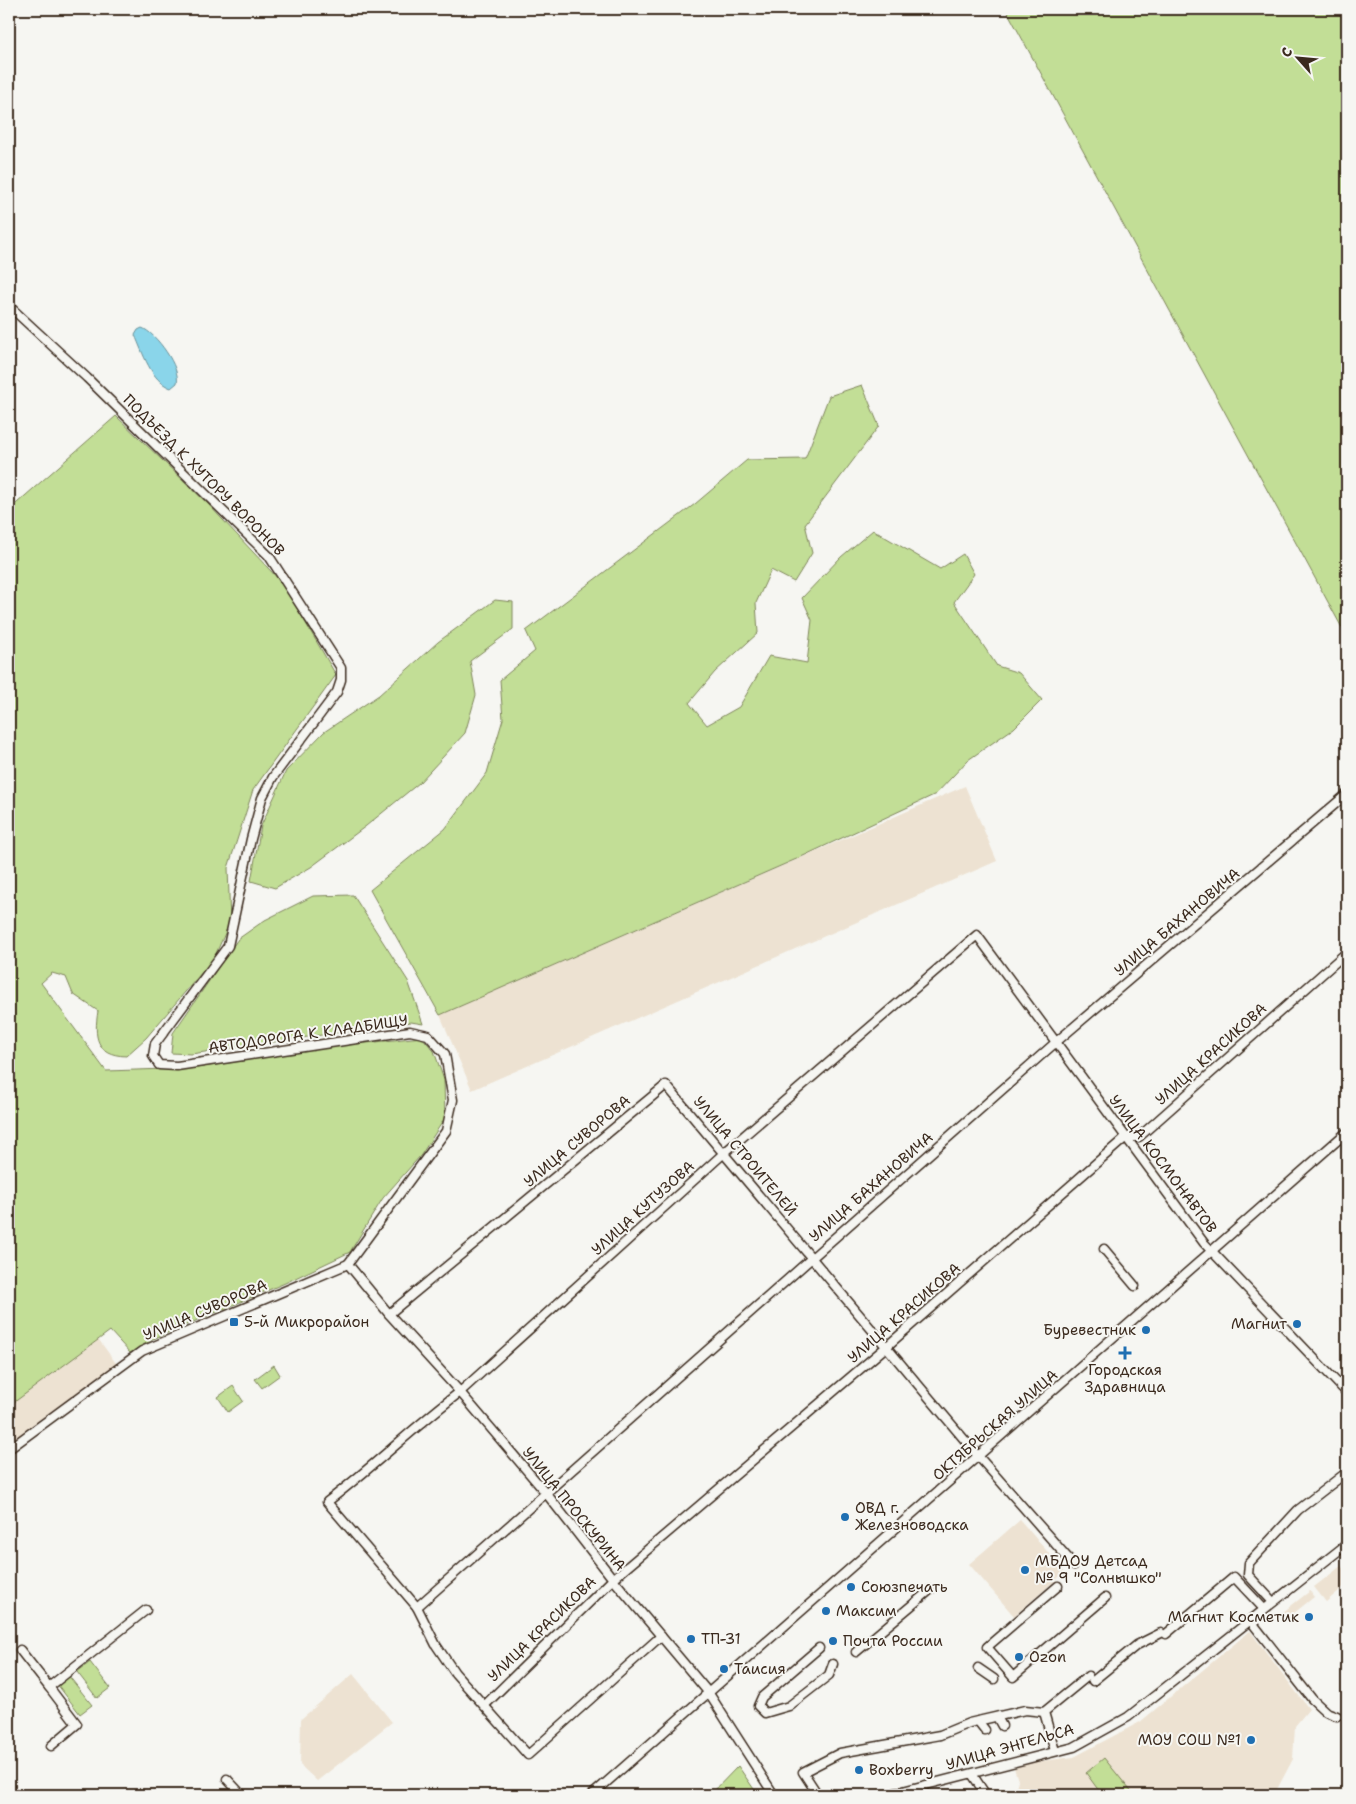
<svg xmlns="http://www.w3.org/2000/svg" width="1356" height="1804" font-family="'Shantell Sans',sans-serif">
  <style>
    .built { fill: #ede2d2 }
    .green { fill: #c2de96; stroke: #7e845a }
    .water { fill: #8ad5ea; stroke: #6a9198 }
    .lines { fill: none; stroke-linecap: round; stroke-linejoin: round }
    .minor-casing { stroke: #3b2a1e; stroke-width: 11 }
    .minor { stroke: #f6f6f2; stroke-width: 8 }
    .poi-dot { fill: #1f6fb2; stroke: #f6f6f2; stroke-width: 2 }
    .labels { text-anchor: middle; stroke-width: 4; stroke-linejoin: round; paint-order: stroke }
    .street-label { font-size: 15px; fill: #3b2a1e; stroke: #f6f6f2 }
    .poi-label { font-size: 15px; fill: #3b2a1e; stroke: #f6f6f2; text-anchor: start }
  </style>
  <rect width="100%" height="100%" fill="#f6f6f2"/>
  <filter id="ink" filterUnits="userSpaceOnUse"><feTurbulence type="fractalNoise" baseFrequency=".02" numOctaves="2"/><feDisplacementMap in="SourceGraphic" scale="10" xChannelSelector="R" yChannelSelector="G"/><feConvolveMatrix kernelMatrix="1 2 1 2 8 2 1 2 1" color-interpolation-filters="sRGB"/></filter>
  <g filter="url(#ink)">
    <g class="built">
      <polygon points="965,786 997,861 472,1090 440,1015"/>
      <polygon points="91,1329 118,1366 9,1445 9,1389"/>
      <polygon points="1020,1520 1065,1572 1014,1616 969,1564"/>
      <polygon points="1341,1566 1347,1573 1347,1584 1326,1602 1314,1587"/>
      <polygon points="1310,1591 1314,1597 1283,1622 1278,1616"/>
      <polygon points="1250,1631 1309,1709 1295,1726 1293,1759 1274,1795 1018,1795 1015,1791 1018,1780 1014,1768 1033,1762 1074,1757 1140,1722"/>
      <polygon points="353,1674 392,1722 317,1781 300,1765 301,1719"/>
    </g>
    <g class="green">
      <polygon points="1006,9 1347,9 1347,637"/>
      <polygon points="862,385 879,426 805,524 812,553 794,582 771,570 756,603 758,633 715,672 689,703 707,725 739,707 769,656 807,663 812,620 802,598 841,557 873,530 940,569 963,554 974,574 954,602 997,666 1019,673 1042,700 1014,728 968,760 936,794 801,857 440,1015 370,890 445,829 487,773 503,719 500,680 535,651 526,631 695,504 747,460 805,459 829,396"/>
      <path d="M116,416L208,504L283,584L336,675L253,790L228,868L230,922L214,958L146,1038L126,1056C95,1055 94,1036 98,1011L73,994L66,977L52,973L41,983L106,1071L196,1068L329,1047L422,1037L434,1051L444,1080L445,1118L421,1155L383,1198L350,1252L285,1283L153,1339L130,1353L110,1331L9,1406V510Z"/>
      <polygon points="495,600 513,602 513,629 470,661 476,695 465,733 419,783 366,826 311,867 275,888 251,881 261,826 286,771 324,732 379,695 438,642"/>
      <polygon points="353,895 408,981 423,1024 411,1022 191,1054 171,1053 173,1033 238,939 265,920 313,896"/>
      <polygon points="274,1365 280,1375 262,1388 255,1379"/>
      <polygon points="233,1386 243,1401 228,1412 218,1397"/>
      <polygon points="90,1662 110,1688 97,1698 77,1672"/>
      <polygon points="68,1675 92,1705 80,1714 57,1684"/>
      <polygon points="1104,1758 1134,1795 1102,1795 1086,1773"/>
      <polygon points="738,1766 758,1795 710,1795"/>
    </g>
    <path class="water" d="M142,328C156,333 181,368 177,383L171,388C151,381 143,353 135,335L138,330Z"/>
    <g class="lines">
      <g class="minor-casing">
        <g id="minor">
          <polyline points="9,306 87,378 269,556 341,668 341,680 337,692 273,777 262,798 251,839 228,946 155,1044 153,1056 159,1065 177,1066 410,1031 428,1035 445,1054 453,1100 446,1131 348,1264 389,1314 460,1392 546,1493 613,1579 708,1692 774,1795"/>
          <polyline points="1104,1249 1135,1286"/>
          <polyline points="389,1314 666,1085 979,1457 1074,1565"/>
          <polyline points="9,1449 142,1351 348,1264"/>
          <polyline points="1058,1586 987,1647 1013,1677 1105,1598"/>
          <polyline points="1273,1602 1248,1575 1249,1563 1298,1510 1347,1472"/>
          <polyline points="417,1607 1055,1043 1347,794"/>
          <polyline points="1250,1620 1312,1699 1326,1712 1337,1716"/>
          <polyline points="1166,1634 1234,1577 1264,1609"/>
          <path d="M661,1636L528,1755L455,1673L436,1645L417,1607L327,1502C373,1467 414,1427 460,1392L724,1153L977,935L1204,1243L1347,1393"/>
          <polyline points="819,1648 762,1697 758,1706 765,1713 789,1706 829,1675 833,1664"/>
          <polyline points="20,1650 49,1687 146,1610"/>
          <polyline points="856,1652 930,1590"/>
          <polyline points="978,1668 994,1679"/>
          <polyline points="1093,1681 1137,1645 1161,1633"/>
          <polyline points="49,1687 77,1724 51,1746"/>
          <polyline points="485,1705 613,1579 886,1347 1126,1137 1139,1137 1347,952"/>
          <polyline points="997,1717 1002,1726"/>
          <polyline points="978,1721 985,1730"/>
          <polyline points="1055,1751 1044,1712 1088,1676"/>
          <polyline points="972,1774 986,1795"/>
          <polyline points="227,1779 242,1795"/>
          <polyline points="592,1795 1347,1132"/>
          <polyline points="818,1795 803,1772 840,1753 940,1735 969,1723 1025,1710 1044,1712"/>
          <polyline points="887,1795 1074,1747 1128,1717 1347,1544"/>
        </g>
      </g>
      <use href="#minor" class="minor"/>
    </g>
  </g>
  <g class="poi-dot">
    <rect x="229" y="1317" width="10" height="10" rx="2.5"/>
    <circle cx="1297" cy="1324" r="5"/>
    <circle cx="1146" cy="1330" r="5"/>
    <path d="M1122.5 1345.5h5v5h5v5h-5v5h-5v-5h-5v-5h5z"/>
    <circle cx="845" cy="1517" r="5"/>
    <circle cx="1025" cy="1570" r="5"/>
    <circle cx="851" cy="1587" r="5"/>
    <circle cx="826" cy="1611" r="5"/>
    <circle cx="1309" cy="1617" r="5"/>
    <circle cx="691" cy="1639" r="5"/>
    <circle cx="833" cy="1641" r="5"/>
    <circle cx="1019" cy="1657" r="5"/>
    <circle cx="724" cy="1669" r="5"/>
    <circle cx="1251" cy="1740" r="5"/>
    <circle cx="859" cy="1770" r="5"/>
  </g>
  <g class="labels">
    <g class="street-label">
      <text transform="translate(204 475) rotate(45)" y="5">ПОДЪЕЗД К ХУТОРУ ВОРОНОВ</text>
      <text transform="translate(1177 922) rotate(-40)" y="5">УЛИЦА БАХАНОВИЧА</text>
      <text transform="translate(308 1034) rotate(-8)" y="5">АВТОДОРОГА К КЛАДБИЩУ</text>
      <text transform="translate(1211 1054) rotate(-42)" y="5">УЛИЦА КРАСИКОВА</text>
      <text transform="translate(577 1141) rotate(-40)" y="5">УЛИЦА СУВОРОВА</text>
      <text transform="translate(745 1156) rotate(50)" y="5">УЛИЦА СТРОИТЕЛЕЙ</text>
      <text transform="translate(1163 1164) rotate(53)" y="5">УЛИЦА КОСМОНАВТОВ</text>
      <text transform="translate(871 1187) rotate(-41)" y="5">УЛИЦА БАХАНОВИЧА</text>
      <text transform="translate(643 1208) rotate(-42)" y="5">УЛИЦА КУТУЗОВА</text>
      <text transform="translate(205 1310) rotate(-23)" y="5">УЛИЦА СУВОРОВА</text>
      <text transform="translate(904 1313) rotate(-41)" y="5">УЛИЦА КРАСИКОВА</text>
      <text transform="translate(995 1425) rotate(-41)" y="5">ОКТЯБРЬСКАЯ УЛИЦА</text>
      <text transform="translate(574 1509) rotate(51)" y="5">УЛИЦА ПРОСКУРИНА</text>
      <text transform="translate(542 1629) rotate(-44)" y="5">УЛИЦА КРАСИКОВА</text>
      <text transform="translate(1010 1747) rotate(-16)" y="5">УЛИЦА ЭНГЕЛЬСА</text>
    </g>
    <g class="poi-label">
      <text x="244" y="1327">5-й Микрорайон</text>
      <text x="1287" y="1329" text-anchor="end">Магнит</text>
      <text x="1136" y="1335" text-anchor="end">Буревестник</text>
      <text x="1125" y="1375" text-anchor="middle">Городская<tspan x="1125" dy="17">Здравница</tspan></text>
      <text x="855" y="1513">ОВД г.<tspan x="855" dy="17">Железноводска</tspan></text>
      <text x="1035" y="1566">МБДОУ Детсад<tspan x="1035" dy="17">№ 9 "Солнышко"</tspan></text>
      <text x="861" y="1592">Союзпечать</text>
      <text x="836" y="1616">Максим</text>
      <text x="1299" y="1622" text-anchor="end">Магнит Косметик</text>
      <text x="701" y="1644">ТП-31</text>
      <text x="843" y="1646">Почта России</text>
      <text x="1029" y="1662">Ozon</text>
      <text x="734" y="1674">Таисия</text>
      <text x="1241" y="1745" text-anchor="end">МОУ СОШ №1</text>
      <text x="869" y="1775">Boxberry</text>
    </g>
  </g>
  <rect width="1356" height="1804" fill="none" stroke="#f6f6f2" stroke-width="30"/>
  <rect x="15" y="15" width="1326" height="1774" fill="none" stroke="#3b2a1e" stroke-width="2" filter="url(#ink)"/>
  <g transform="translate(1298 58) rotate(297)" stroke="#f6f6f2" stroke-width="4" paint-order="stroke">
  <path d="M0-4L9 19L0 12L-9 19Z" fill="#3b2a1e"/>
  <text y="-8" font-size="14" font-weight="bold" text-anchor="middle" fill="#3b2a1e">С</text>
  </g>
</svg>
